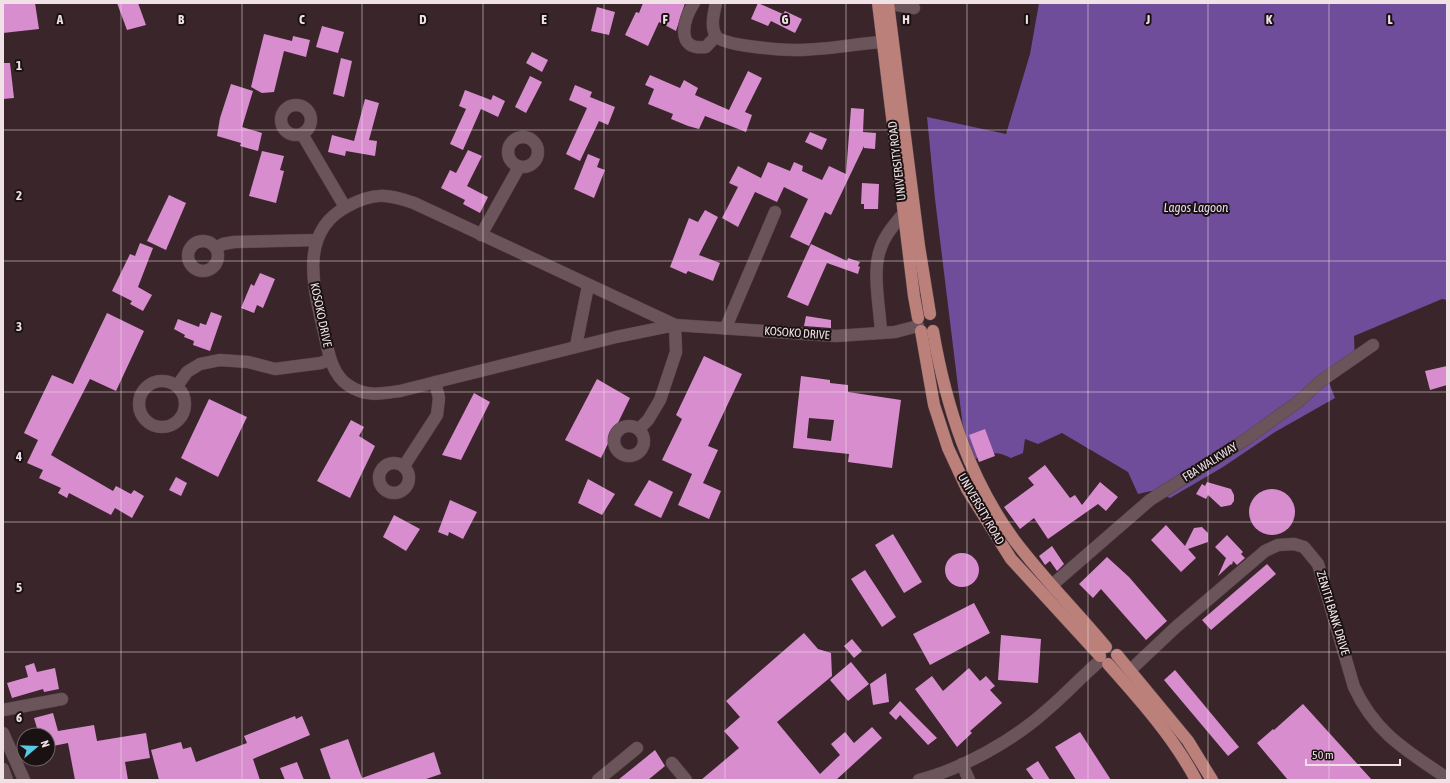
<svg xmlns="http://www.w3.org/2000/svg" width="1450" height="783" font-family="'Asap Condensed',sans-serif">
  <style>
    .water { fill: #6f4d9b }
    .building { fill: #d88dcf; fill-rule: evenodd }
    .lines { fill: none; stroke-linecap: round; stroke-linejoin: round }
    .minor-casing { stroke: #55444a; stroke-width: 13 }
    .major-casing { stroke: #55444a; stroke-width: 13 }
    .minor { stroke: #6b545a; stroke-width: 12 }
    .major { stroke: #bc807a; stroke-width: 12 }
    .grid { fill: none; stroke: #efe1e5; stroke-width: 1; stroke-opacity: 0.55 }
    .labels { text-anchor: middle; stroke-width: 4; stroke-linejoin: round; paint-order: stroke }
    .street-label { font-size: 12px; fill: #efe1e5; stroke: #1a1113 }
    .water-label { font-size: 13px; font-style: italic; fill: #e0d8ee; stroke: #1a1113 }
    .grid-label { font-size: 13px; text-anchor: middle; font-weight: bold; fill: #efe1e5; stroke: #1a1113; stroke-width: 4; stroke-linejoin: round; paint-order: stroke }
  </style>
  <rect width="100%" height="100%" fill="#39252a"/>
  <path class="water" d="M1039,3H1447V300L1442,299L1354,336L1355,363L1328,380L1335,398L1275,432L1223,467L1170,498L1151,491L1138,494L1128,472L1062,433L1038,444L1025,439L1023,453L1011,458C997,450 988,453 975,459L965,444L935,199L927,117L1006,134L1030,54Z"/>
  <g class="building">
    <polygon points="3,3 35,3 39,29 3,33"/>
    <polygon points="117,3 138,3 146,25 127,30"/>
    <polygon points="643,3 685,3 676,31 659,22 648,46 625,35 636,12 639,13"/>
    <polygon points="758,3 783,14 785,11 802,19 795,33 771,21 768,26 751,19"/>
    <polygon points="597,7 615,12 609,35 591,31"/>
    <polygon points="322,26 344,32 338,53 316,47"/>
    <polygon points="264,34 292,41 293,36 310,40 306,57 284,51 274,92 262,93 251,87"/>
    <polygon points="532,52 548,60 542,72 526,63"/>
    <polygon points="341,58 352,61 344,97 333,94"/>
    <polygon points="3,63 10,63 14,98 3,99"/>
    <polygon points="748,71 762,78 745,112 752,115 746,132 705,116 699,129 688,126 671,119 673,114 648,104 654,89 645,85 650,75 680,88 684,80 698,88 695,95 729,110"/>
    <polygon points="530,76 542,82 526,113 515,107"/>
    <polygon points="231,84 253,91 242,127 262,133 258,151 240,146 241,143 217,136 220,118"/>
    <polygon points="575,85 592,92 590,97 615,107 608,125 599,121 580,161 566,154 587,108 569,100"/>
    <polygon points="465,90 491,100 493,95 505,101 498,117 481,109 463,150 450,144 466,109 459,106"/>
    <polygon points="365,99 379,103 369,140 377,141 375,156 346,151 345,156 328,152 332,135 354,141"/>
    <polygon points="851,108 864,109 863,132 876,133 875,149 864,148 864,146 831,215 825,212 809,246 790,237 808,199 784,187 777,202 755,192 738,227 722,218 738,187 729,183 738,166 761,178 768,162 790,171 794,162 803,166 802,171 822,180 829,166 846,174"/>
    <polygon points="810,132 827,139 822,150 805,142"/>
    <polygon points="468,150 482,156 467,186 488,197 480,213 463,204 465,200 441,188 450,170 456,173"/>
    <polygon points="262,151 284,156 280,170 284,171 276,203 249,196"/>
    <polygon points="588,154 600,159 597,167 605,170 594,198 574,189"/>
    <polygon points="862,183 879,184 878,209 864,209 864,204 861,204"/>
    <polygon points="169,195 186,203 166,250 147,241"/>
    <polygon points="705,210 718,217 699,255 720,263 713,281 688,271 686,274 670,267 689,218 698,222"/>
    <polygon points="140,243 153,248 138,287 152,295 143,311 130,304 132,301 112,291 130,254 135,256"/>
    <polygon points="811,244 847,261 848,258 860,262 858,266 860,267 858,274 827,263 808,306 787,297"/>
    <polygon points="260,273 275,279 263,308 257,305 254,313 241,308 251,284 254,286"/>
    <polygon points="211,312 222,316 210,351 193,345 194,341 184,337 185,335 174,329 178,319 199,327 200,323 206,325"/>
    <polygon points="107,313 144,331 116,391 90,379 51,455 113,491 116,486 131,494 134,490 144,496 132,518 115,508 111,515 69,493 67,498 58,493 61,488 39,478 43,470 27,463 38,440 24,433 52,375 73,384"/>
    <polygon points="806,316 831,320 831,328 804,326"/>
    <polygon points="704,356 742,374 708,446 718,450 703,483 721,491 709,519 678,505 692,474 662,460 682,419 676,415"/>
    <polygon points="1447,366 1447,385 1430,390 1425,371"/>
    <path d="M801,376L830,380V383L848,385V392L901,400L892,468L848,462L849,454L793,448ZM809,418L834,420L831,441L807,438Z"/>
    <polygon points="597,379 630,398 601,458 565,440"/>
    <polygon points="474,393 490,402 461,460 442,455"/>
    <polygon points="209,399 247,417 218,477 181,458"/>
    <polygon points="351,420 364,427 359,436 375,446 350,498 317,481"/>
    <polygon points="985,429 995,456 979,462 969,435"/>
    <polygon points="1045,465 1070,498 1075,495 1082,505 1100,482 1118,497 1106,511 1098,504 1048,539 1034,518 1020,529 1004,507 1034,485 1028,478"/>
    <polygon points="176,477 187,483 181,496 169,490"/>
    <polygon points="588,479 615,494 602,515 578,503"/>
    <polygon points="649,480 673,492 661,518 634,505"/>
    <polygon points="1207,482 1231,489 1234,495 1234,501 1231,505 1221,507 1208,495 1206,499 1196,494 1202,484 1205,486"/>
    <circle cx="1272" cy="512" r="23"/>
    <polygon points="450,500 477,512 463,539 449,532 448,536 438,532"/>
    <polygon points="394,515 420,529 406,551 383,537"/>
    <polygon points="1166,525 1185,546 1194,528 1202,527 1208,533 1208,542 1188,549 1196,558 1181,572 1151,540"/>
    <polygon points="893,534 922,582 904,593 875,545"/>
    <polygon points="1227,535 1243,552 1241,554 1245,558 1237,565 1233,561 1232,565 1231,564 1218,576 1226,558 1215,547"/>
    <polygon points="1052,546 1064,564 1057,571 1050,561 1045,565 1039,556"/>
    <circle cx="962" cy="570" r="17"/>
    <polygon points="1107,557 1129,577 1167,621 1146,640 1101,589 1093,598 1079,584"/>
    <polygon points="1267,564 1276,574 1211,630 1202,620"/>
    <polygon points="865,570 896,617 882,627 851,579"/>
    <polygon points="974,603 990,633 930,665 913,634"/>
    <polygon points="804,633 818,649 831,653 832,676 777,722 820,774 840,755 831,744 845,732 854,743 872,727 882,738 836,780 701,780 739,748 724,731 740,717 726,701"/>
    <polygon points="1001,635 1041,639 1038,683 998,680"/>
    <polygon points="852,639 862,651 854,658 844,646"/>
    <polygon points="851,662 869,684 848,701 830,680"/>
    <polygon points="34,663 37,672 55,668 59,689 44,692 43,689 12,698 7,683 28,677 25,666"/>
    <polygon points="969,668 980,681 986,676 995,686 990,690 1002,703 970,731 972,733 957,747 915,689 932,676 943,691"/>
    <polygon points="1175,670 1239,747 1228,756 1164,680"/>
    <polygon points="886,673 889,702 873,705 870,684"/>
    <polygon points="900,701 937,738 928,745 900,715 896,720 889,713"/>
    <polygon points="1303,704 1372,780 1288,780 1257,743 1273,729 1274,730"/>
    <polygon points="53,713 58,731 94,725 97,741 146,733 150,758 125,762 128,780 75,780 68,743 48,747 48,735 39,735 34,718"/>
    <polygon points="295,716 296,719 302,716 310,735 253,759 260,780 159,780 151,750 181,742 183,749 191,747 196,762 247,743 244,736"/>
    <polygon points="1080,732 1111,780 1076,780 1055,747"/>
    <polygon points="348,739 362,778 434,752 441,774 423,780 331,780 320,749"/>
    <polygon points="655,750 665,766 648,780 618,780"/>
    <polygon points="1038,761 1050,780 1034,780 1026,769"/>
    <polygon points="297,762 304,780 285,780 280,768"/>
  </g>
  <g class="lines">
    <g class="minor-casing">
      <g id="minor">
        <path d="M694,3C683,20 675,51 706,47L716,36"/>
        <path d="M716,3C714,13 710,26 716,36C721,46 784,50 796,50C825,50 854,44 882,42"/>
        <polyline points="897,3 897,5 914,8"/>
        <circle cx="296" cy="120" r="15"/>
        <polyline points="302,134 345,207"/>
        <circle cx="523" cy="152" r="15"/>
        <polyline points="481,235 519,167"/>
        <circle cx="203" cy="256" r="15"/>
        <polyline points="216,248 223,244 234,242 317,240"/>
        <path d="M675,325L414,203C387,194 374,192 348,206C299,231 313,285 323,328C328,348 330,373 348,385C365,397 380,394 400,391L616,337L675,325L836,336L895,332L918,326"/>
        <polyline points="726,327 775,212"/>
        <path d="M881,333C880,309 872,272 880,250C884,236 894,225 903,214"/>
        <polyline points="576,346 588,286"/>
        <circle cx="162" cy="404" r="23"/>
        <polyline points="177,386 187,372 200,364 220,360 248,362 275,369 321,363 330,359"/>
        <circle cx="629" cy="441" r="15"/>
        <polyline points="639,429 648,420 660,400 676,352 675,325"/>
        <circle cx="394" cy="478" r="15"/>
        <polyline points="404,466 437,415 439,398 435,382"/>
        <polyline points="1044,592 1150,500 1245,440 1298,402 1321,381 1373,345"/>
        <path d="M1123,677L1176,627L1265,551L1278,545L1294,544L1304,547L1318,564L1354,687C1375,733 1407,751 1447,778"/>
        <polyline points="3,710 62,699"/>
        <polyline points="3,733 24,780"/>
        <polyline points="672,763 686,780"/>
        <polyline points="962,764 969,780"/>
        <polyline points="3,769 7,780"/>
        <polyline points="598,780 637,748"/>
        <path d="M919,780C962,769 1014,740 1047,710C1066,694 1082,676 1101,660"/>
      </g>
    </g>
    <g class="major-casing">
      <g id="major">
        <polyline points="878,3 914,296 918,318"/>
        <polyline points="888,3 919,246 930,314"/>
        <polyline points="921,331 934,405 948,448 967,489 1011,559 1100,656"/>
        <path d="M933,331C946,406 969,479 1015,541C1043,578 1076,611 1106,647"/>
        <polyline points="1117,655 1188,741 1212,780"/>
        <path d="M1108,664C1140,700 1174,738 1196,780"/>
      </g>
    </g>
    <use href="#minor" class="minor"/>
    <use href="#major" class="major"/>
  </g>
  <path class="grid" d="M121,3V780M242,3V780M362,3V780M483,3V780M604,3V780M725,3V780M846,3V780M967,3V780M1088,3V780M1208,3V780M1329,3V780M3,130H1447M3,261H1447M3,392H1447M3,522H1447M3,652H1447"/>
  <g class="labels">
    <g class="street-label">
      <text transform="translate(897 161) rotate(-97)" y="4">UNIVERSITY ROAD</text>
      <text transform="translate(321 315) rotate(78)" y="4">KOSOKO DRIVE</text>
      <text transform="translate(797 333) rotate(4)" y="4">KOSOKO DRIVE</text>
      <text transform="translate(1210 462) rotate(-32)" y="4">FBA WALKWAY</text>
      <text transform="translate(981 509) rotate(60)" y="4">UNIVERSITY ROAD</text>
      <text transform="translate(1333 613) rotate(73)" y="4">ZENITH BANK DRIVE</text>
    </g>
    <g class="water-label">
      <text x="1196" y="212">Lagos Lagoon</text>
    </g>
  </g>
  <g class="grid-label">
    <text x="60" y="24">A</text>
    <text x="181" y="24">B</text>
    <text x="302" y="24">C</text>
    <text x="423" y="24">D</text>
    <text x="544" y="24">E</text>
    <text x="665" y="24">F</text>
    <text x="785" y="24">G</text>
    <text x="906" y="24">H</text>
    <text x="1027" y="24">I</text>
    <text x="1148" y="24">J</text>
    <text x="1269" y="24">K</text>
    <text x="1390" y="24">L</text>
    <text x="19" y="70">1</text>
    <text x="19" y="200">2</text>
    <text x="19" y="331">3</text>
    <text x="19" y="461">4</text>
    <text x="19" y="592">5</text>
    <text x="19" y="722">6</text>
  </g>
  <rect width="1450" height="783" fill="none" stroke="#efe1e5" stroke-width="8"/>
  <g transform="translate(36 747) rotate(71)"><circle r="19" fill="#1a1113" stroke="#6f6467"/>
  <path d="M0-3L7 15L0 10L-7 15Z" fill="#57c9e2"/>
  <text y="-6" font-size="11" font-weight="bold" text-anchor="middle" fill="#efe1e5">N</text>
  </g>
  <path d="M1306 759v6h94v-6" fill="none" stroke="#efe1e5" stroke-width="2"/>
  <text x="1312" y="759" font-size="12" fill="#efe1e5" stroke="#1a1113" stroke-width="3" paint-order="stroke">50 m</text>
</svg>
